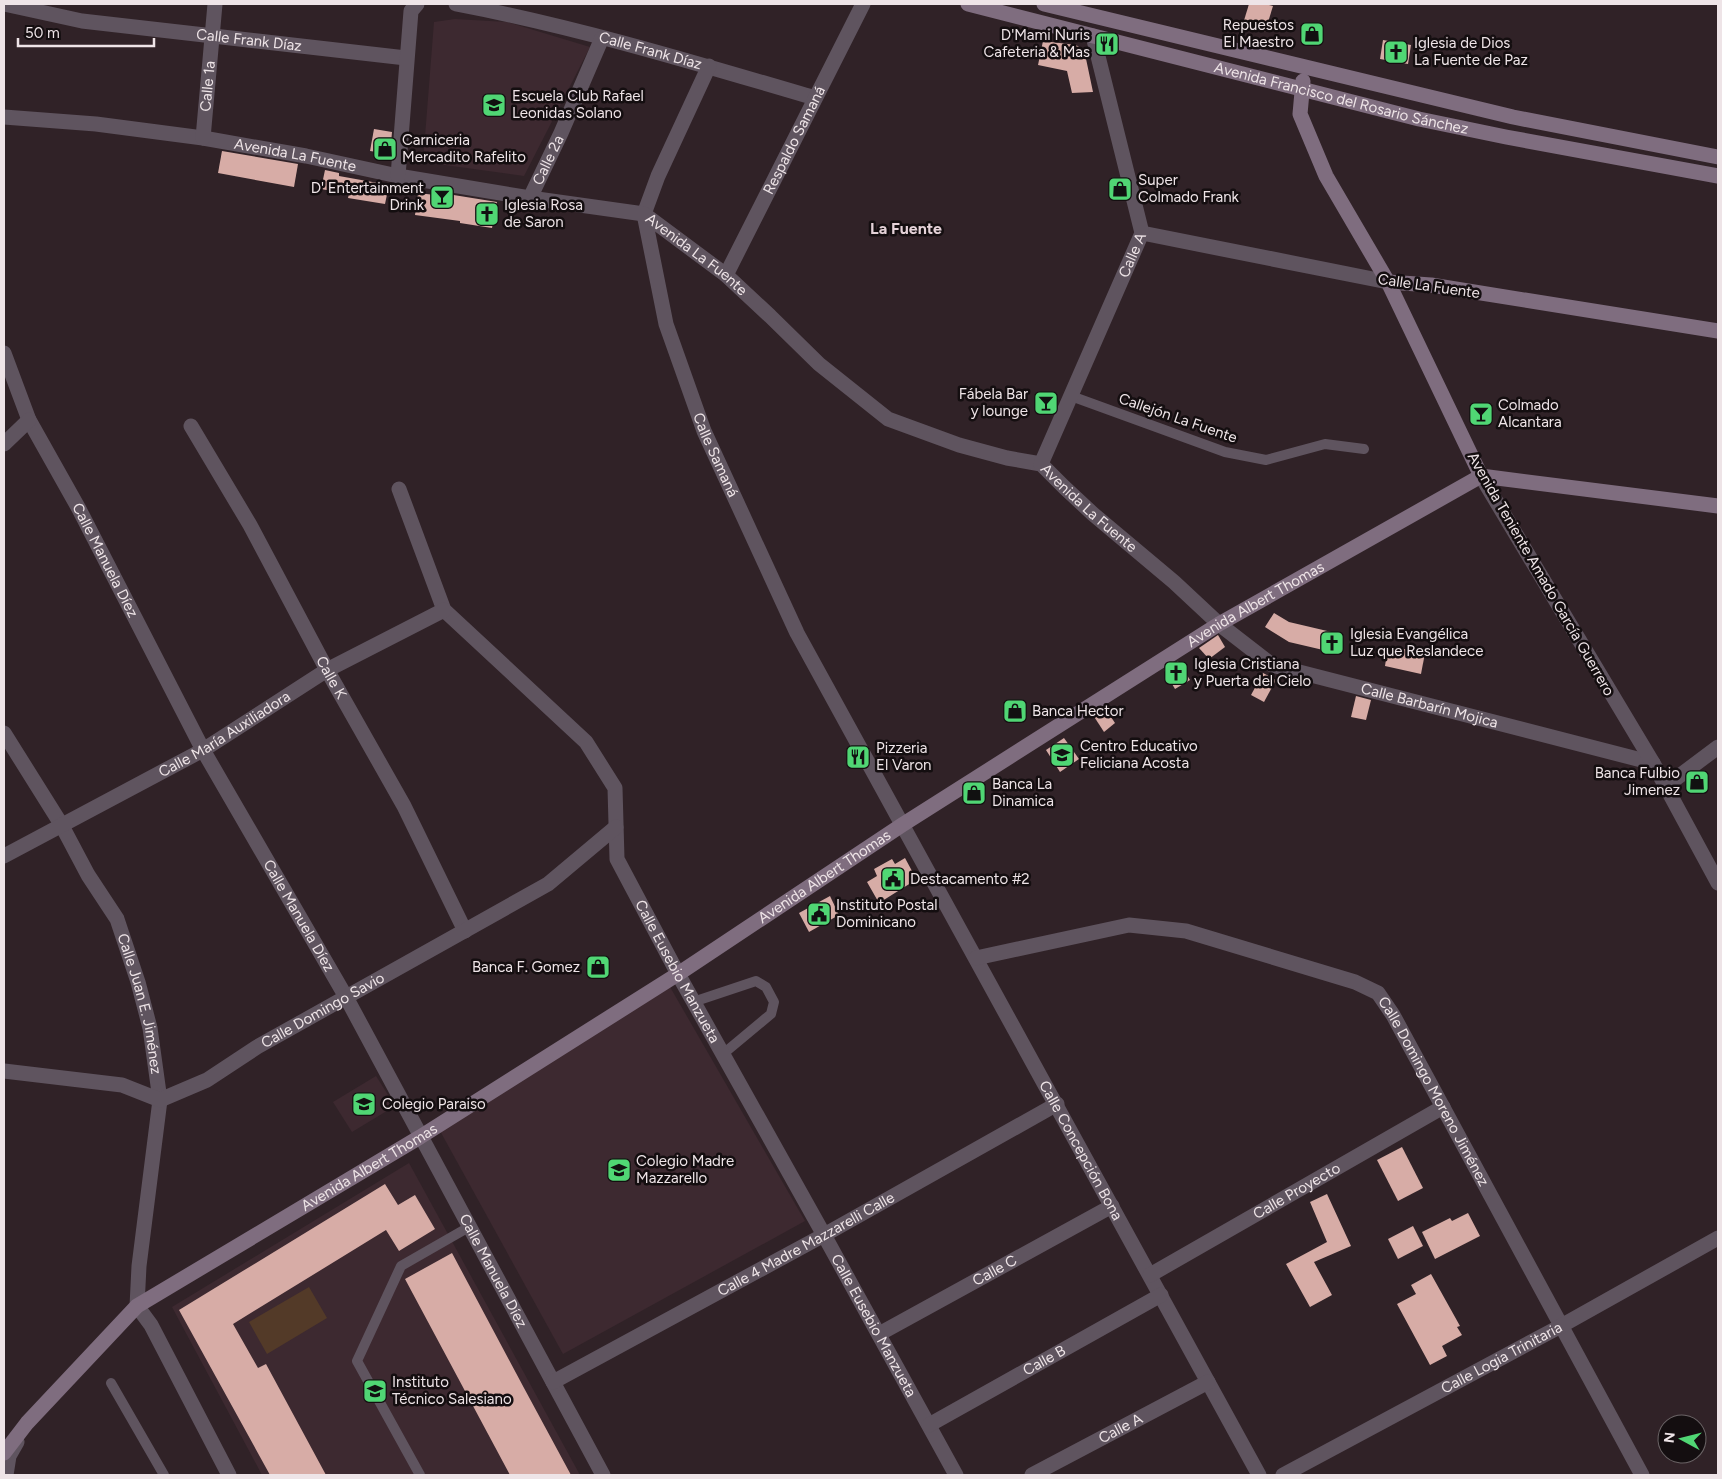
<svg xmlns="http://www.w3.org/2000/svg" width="1722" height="1479" font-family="Figtree,sans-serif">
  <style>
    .built { fill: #3d2930 }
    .green { fill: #533a28 }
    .building { fill: #d7aca6 }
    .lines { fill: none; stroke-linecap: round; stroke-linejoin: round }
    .service { stroke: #5f545f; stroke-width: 10 }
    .minor { stroke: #5f545f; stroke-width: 15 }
    .secondary { stroke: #7f6d7f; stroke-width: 15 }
    .labels { text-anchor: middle; stroke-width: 5; stroke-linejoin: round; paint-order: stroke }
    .poi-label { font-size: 15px; fill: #eee4e7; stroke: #140e10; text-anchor: start }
    .street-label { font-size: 15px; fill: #eee4e7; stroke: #140e10 }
    .neighbourhood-label { font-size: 16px; font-weight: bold; fill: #e5d2d8; stroke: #140e10 }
  </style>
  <rect width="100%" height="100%" fill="#302227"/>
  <g class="built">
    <polygon points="455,19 507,22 590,47 524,176 423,162 434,22"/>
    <polygon points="666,980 805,1221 563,1354 434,1120"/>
    <polygon points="376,1076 395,1106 352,1132 333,1102"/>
    <polygon points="409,1163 580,1475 262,1475 172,1307"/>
  </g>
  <polygon class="green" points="309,1287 327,1318 267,1354 249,1322"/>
  <g class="building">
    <polygon points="1249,4 1265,4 1273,6 1265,32 1242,27"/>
    <polygon points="1383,40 1411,45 1408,64 1380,59"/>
    <polygon points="1043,41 1076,45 1081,48 1085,54 1093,92 1072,93 1067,71 1038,65"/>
    <polygon points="374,129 392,132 390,154 370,151"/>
    <polygon points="222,151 298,164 294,187 218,173"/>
    <polygon points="325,170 339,173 339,176 389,185 385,204 348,198 349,194 321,189"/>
    <polygon points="435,192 497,202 492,228 460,223 460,221 415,215 418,193 435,195"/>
    <polygon points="1274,613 1289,622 1340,634 1336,653 1289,642 1265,627"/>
    <polygon points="1218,635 1225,647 1209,659 1199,648"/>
    <polygon points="1388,646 1425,653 1421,674 1385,666"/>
    <polygon points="1178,661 1190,680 1175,689 1164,670"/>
    <polygon points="1263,673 1276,680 1264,702 1251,695"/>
    <polygon points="1356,696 1371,700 1366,720 1351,717"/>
    <polygon points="1105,708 1115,723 1104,732 1093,715"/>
    <polygon points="1064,738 1079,759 1060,772 1046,750"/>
    <polygon points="905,858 912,871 910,874 914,881 879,903 867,882 877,876 874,869 892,859 895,864"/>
    <polygon points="830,896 839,915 809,932 799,913"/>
    <polygon points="1402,1147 1423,1188 1398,1201 1377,1160"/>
    <polygon points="385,1184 398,1205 415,1195 435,1229 399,1251 386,1230 233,1324 258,1368 266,1364 326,1475 270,1475 179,1310"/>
    <polygon points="1327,1194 1351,1246 1314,1262 1332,1295 1310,1307 1286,1264 1327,1242 1310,1202"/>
    <polygon points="1468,1213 1480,1236 1435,1259 1422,1232 1450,1218 1452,1221"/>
    <polygon points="1413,1226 1423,1246 1398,1259 1388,1239"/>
    <polygon points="452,1253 524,1388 571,1475 510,1475 405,1279"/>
    <polygon points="1431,1274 1460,1326 1457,1327 1462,1335 1442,1346 1447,1356 1430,1365 1397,1304 1416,1294 1411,1285"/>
  </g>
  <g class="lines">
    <g class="service">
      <polyline points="1071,396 1225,452 1266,460 1325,444 1364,449"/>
      <polyline points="693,1002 756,981 766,987 774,1002 771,1014 723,1054"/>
      <polyline points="111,1383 164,1475"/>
      <polyline points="420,1475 357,1361 401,1266 469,1227"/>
    </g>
    <g class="minor">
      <path id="s1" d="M4,4L82,21L406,58"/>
      <path id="s2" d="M456,4C577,27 696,63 815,98"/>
      <path id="s3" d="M709,66L658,176L644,214L666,324L704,431L797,633L1259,1475"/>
      <path id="s4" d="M4,117L96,124L203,138L306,156L398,176L530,198L644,214L726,275L770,316L819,364L888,419L959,445L1007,458L1041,464L1064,487L1093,514L1174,582L1219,624L1272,665L1653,763"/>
      <path id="s5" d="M203,138L215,4"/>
      <polyline points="398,176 411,11 417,4"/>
      <path id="s6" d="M530,198L561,133L602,38"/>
      <polyline points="1142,233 1388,282"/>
      <path id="s7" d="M726,275L863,4"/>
      <path id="s8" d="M4,353L29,420L79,509L203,750L346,997L603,1475"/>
      <path id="s9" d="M191,426L250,525L327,670L404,806L465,931"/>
      <polyline points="4,444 29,420"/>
      <path id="s10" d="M1041,464L1142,233L1093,36"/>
      <polyline points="1481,476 1653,763 1718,883"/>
      <path id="s11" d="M399,489L444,610L586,742L615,788L617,859L678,974L824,1235L956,1475"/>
      <path id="s12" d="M4,733L61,824L88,875L117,919L138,982L150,1028L160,1100L139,1266L137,1306L151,1325L229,1475"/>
      <polyline points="1666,786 1718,747"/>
      <path id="s13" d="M4,856L203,750L327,670L444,610"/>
      <path id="s14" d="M976,958L1129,925L1186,931L1355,982L1378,993L1393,1015L1642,1475"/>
      <path id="s15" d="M4,1071L122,1085L160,1100L207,1080L257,1047L548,884L616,827"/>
      <path id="s16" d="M1150,1275L1443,1107"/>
      <path id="s17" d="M879,1334L1112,1206"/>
      <path id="s18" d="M553,1382L824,1235L1057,1104"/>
      <path id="s19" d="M929,1425L1161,1295"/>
      <polyline points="6,1475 9,1456 17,1442"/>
      <path id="s20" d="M1032,1475L1208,1382"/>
      <path id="s21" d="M1283,1475L1561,1326L1718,1238"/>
    </g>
    <g class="secondary">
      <path id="s22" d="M968,4L1419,119L1506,137L1718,176"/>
      <polyline points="1044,4 1513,117 1718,157"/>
      <polyline points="1303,81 1300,114 1326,176 1388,282 1481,476"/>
      <polyline points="1388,282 1431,285 1718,331"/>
      <path id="s23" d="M4,1453L27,1423L137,1306L420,1137L678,974L902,825L1219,624L1481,476L1718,506"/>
    </g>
  </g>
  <defs>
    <g id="shop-square" transform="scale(1.25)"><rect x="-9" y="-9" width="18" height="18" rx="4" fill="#50d674" stroke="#140e10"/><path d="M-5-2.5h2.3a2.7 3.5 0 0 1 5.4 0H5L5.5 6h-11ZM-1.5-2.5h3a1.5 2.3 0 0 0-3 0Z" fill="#111"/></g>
    <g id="restaurant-square" transform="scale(1.25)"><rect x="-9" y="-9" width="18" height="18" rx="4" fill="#50d674" stroke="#140e10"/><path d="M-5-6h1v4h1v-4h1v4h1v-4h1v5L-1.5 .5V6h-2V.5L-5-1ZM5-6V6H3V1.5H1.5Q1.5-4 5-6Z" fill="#111"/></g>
    <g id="church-square" transform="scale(1.25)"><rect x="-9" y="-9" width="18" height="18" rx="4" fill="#50d674" stroke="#140e10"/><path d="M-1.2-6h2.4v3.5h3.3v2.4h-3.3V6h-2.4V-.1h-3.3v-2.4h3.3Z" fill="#111"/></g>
    <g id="school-square" transform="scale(1.25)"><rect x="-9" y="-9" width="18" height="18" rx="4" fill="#50d674" stroke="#140e10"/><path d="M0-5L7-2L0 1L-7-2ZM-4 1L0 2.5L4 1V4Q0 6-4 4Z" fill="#111"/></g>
    <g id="bar-square" transform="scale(1.25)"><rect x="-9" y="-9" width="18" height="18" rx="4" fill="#50d674" stroke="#140e10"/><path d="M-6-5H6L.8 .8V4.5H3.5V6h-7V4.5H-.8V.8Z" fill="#111"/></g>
    <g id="civic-square" transform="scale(1.25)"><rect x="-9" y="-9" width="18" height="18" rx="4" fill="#50d674" stroke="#140e10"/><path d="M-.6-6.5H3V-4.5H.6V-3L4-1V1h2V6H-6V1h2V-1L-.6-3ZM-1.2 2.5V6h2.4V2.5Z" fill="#111"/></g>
  </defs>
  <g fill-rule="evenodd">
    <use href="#shop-square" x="1312" y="34"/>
    <use href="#restaurant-square" x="1107" y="44"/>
    <use href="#church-square" x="1396" y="52"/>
    <use href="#school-square" x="494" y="105"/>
    <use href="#shop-square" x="385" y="149"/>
    <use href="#shop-square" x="1120" y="189"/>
    <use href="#bar-square" x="442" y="197"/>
    <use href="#church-square" x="487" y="214"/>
    <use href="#bar-square" x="1046" y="403"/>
    <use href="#bar-square" x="1481" y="414"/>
    <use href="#church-square" x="1332" y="643"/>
    <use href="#church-square" x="1176" y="673"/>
    <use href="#shop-square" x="1015" y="711"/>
    <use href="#school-square" x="1062" y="755"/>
    <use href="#restaurant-square" x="858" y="757"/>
    <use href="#shop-square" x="1697" y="782"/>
    <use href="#shop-square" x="974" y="793"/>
    <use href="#civic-square" x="893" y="879"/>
    <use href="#civic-square" x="819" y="914"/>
    <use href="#shop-square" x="598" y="967"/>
    <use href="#school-square" x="364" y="1104"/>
    <use href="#school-square" x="619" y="1170"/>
    <use href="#school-square" x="375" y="1391"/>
  </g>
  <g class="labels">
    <g class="poi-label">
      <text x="1294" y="30" text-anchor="end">Repuestos<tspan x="1294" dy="17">El Maestro</tspan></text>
      <text x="1090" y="40" text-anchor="end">D'Mami Nuris<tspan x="1090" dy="17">Cafeteria &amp; Mas</tspan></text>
      <text x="1414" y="48">Iglesia de Dios<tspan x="1414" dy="17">La Fuente de Paz</tspan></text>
      <text x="512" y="101">Escuela Club Rafael<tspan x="512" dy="17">Leonidas Solano</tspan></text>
      <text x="402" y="145">Carniceria<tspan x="402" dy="17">Mercadito Rafelito</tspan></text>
      <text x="1138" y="185">Super<tspan x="1138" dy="17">Colmado Frank</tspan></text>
      <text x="424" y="193" text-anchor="end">D' Entertainment<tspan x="424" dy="17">Drink</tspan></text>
      <text x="504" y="210">Iglesia Rosa<tspan x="504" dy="17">de Saron</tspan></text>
      <text x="1028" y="399" text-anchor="end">Fábela Bar<tspan x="1028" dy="17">y lounge</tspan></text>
      <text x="1498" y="410">Colmado<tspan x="1498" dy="17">Alcantara</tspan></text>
      <text x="1350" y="639">Iglesia Evangélica<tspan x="1350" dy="17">Luz que Reslandece</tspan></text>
      <text x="1194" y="669">Iglesia Cristiana<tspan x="1194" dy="17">y Puerta del Cielo</tspan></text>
      <text x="1032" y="716">Banca Hector</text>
      <text x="1080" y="751">Centro Educativo<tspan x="1080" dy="17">Feliciana Acosta</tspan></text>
      <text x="876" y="753">Pizzeria<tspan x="876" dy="17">El Varon</tspan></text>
      <text x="1680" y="778" text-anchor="end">Banca Fulbio<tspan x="1680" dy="17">Jimenez</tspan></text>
      <text x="992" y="789">Banca La<tspan x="992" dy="17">Dinamica</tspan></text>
      <text x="910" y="884">Destacamento #2</text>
      <text x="836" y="910">Instituto Postal<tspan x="836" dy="17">Dominicano</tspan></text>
      <text x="580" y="972" text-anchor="end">Banca F. Gomez</text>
      <text x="382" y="1109">Colegio Paraiso</text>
      <text x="636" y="1166">Colegio Madre<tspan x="636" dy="17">Mazzarello</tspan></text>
      <text x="392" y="1387">Instituto<tspan x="392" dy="17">Técnico Salesiano</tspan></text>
    </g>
    <g class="street-label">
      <text dy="5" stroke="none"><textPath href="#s1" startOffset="248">Calle Frank Díaz</textPath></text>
      <text dy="5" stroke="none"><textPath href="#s2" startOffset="200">Calle Frank Díaz</textPath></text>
      <text dy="5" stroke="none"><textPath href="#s5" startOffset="52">Calle 1a</textPath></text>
      <text dy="5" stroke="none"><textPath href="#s22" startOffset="385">Avenida Francisco del Rosario Sánchez</textPath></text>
      <text dy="5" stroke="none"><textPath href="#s7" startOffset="151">Respaldo Samaná</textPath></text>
      <text dy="5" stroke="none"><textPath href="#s4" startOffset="294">Avenida La Fuente</textPath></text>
      <text dy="5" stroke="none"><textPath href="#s6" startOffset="42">Calle 2a</textPath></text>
      <text dy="5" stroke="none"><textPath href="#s4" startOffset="714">Avenida La Fuente</textPath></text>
      <text dy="5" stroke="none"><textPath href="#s10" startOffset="228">Calle A</textPath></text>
      <text transform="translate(1429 286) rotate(8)" y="5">Calle La Fuente</text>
      <text transform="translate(1178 418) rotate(19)" y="5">Callejón La Fuente</text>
      <text dy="5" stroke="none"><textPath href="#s3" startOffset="414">Calle Samaná</textPath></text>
      <text dy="5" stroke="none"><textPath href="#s4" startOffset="1192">Avenida La Fuente</textPath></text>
      <text dy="5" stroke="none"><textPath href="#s8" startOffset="231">Calle Manuela Díez</textPath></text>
      <text transform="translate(1541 574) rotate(60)" y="5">Avenida Teniente Amado García Guerrero</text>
      <text dy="5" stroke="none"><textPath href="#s23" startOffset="1519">Avenida Albert Thomas</textPath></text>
      <text dy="5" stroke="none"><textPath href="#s9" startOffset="288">Calle K</textPath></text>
      <text dy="5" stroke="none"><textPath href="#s4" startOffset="1596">Calle Barbarín Mojica</textPath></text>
      <text dy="5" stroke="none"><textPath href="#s13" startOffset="252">Calle María Auxiliadora</textPath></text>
      <text dy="5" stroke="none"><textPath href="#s23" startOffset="1009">Avenida Albert Thomas</textPath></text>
      <text dy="5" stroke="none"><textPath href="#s8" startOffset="636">Calle Manuela Díez</textPath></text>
      <text dy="5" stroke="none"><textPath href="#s11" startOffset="576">Calle Eusebio Manzueta</textPath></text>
      <text dy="5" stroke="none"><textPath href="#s12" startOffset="306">Calle Juan E. Jiménez</textPath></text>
      <text dy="5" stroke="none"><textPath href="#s15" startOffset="346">Calle Domingo Savio</textPath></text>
      <text dy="5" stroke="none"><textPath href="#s14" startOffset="529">Calle Domingo Moreno Jiménez</textPath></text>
      <text dy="5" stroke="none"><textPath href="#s3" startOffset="1200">Calle Concepción Bona</textPath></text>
      <text dy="5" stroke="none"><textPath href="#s23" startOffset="469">Avenida Albert Thomas</textPath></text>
      <text dy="5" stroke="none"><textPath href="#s16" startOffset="169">Calle Proyecto</textPath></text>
      <text dy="5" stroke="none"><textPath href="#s18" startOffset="288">Calle 4 Madre Mazzarelli Calle</textPath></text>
      <text dy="5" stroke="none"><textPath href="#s17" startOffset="132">Calle C</textPath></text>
      <text dy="5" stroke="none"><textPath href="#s8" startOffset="1041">Calle Manuela Díez</textPath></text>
      <text dy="5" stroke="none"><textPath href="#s11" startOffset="981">Calle Eusebio Manzueta</textPath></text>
      <text dy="5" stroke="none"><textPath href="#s21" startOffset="248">Calle Logia Trinitaria</textPath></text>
      <text dy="5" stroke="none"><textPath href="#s19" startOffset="132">Calle B</textPath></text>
      <text dy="5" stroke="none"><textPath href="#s20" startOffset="100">Calle A</textPath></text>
    </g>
    <g class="neighbourhood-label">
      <text x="906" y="234">La Fuente</text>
    </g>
  </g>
  <rect width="1722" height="1479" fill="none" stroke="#eee4e7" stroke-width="10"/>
  <g transform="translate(1682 1439) rotate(277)"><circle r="24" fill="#140e10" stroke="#6b6466"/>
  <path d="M0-4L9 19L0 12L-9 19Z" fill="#50d674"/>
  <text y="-8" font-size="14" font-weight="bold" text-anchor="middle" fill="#eee4e7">N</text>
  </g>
  <path d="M18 38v8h136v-8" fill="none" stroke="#eee4e7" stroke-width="2.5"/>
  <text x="25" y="38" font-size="15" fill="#eee4e7" stroke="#140e10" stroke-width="4" paint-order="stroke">50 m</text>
</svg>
